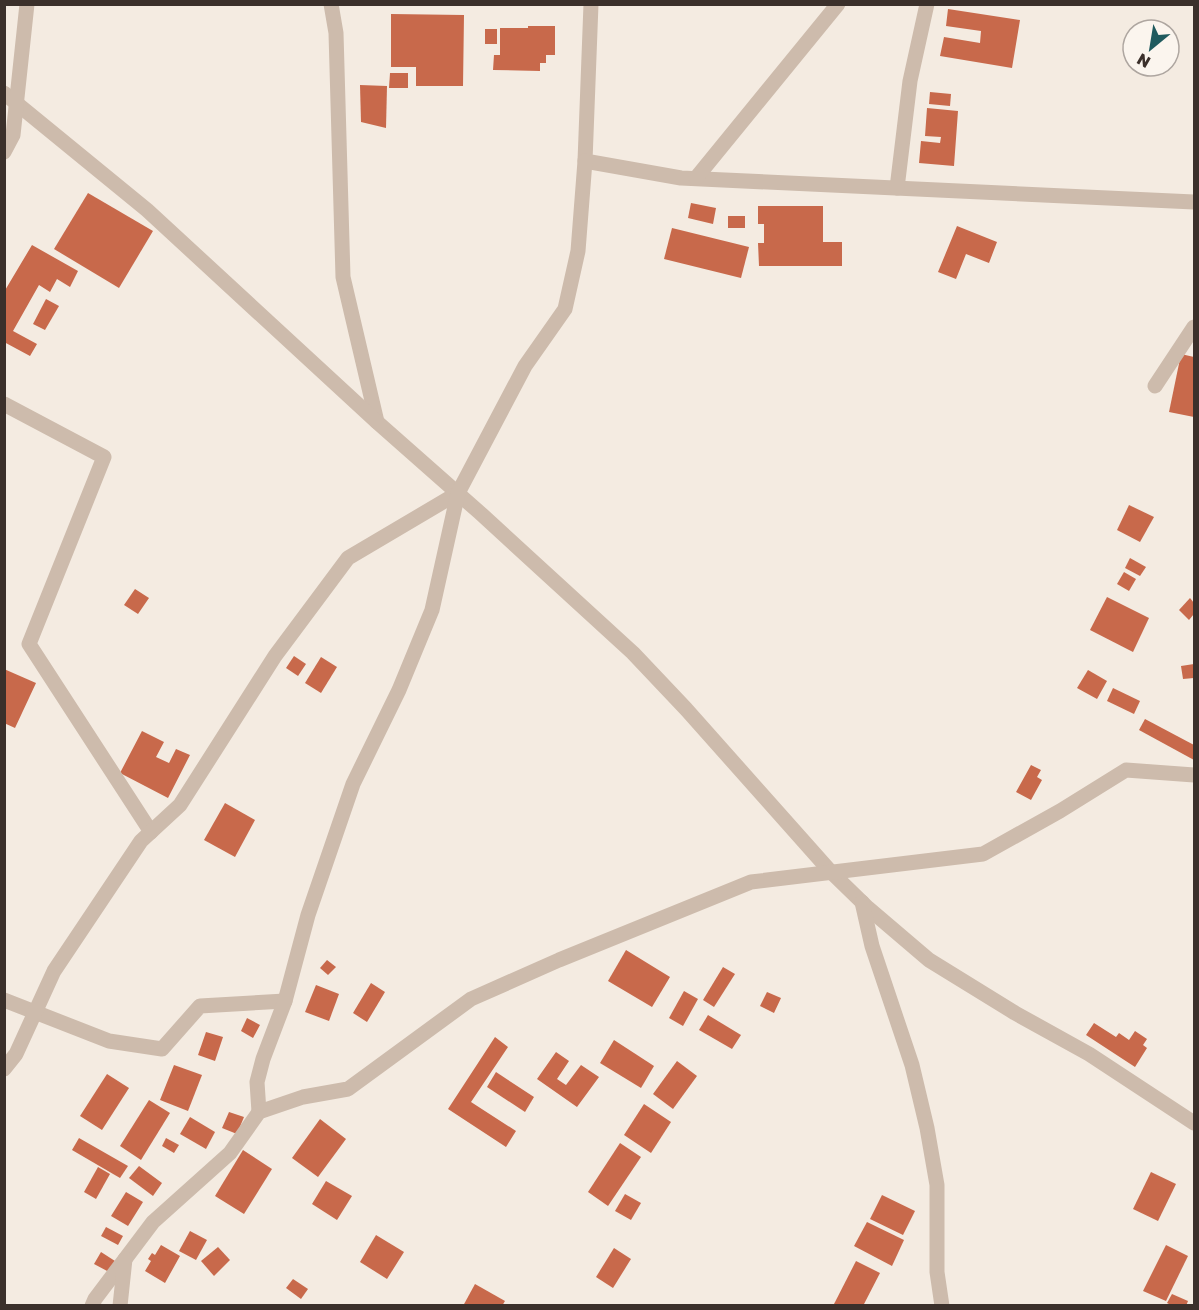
<svg xmlns="http://www.w3.org/2000/svg" width="1199" height="1310" font-family="'Golos Text',sans-serif">
  <style>
    .building { fill: #c8694b }
    .lines { fill: none; stroke-linecap: round; stroke-linejoin: round }
    .minor { stroke: #cdbbac; stroke-width: 15 }
  </style>
  <rect width="100%" height="100%" fill="#f4ebe1"/>
  <g class="building">
    <polygon points="948,9 1020,20 1012,68 940,56 944,37 980,43 981,31 946,26"/>
    <polygon points="391,14 464,15 463,86 416,86 416,67 391,67"/>
    <polygon points="528,26 555,26 555,55 546,55 546,63 540,63 540,71 493,70 494,55 500,55 500,28 528,28"/>
    <rect x="485" y="29" width="12" height="15"/>
    <polygon points="390,73 408,73 408,88 389,88"/>
    <polygon points="360,85 387,86 386,128 361,122"/>
    <polygon points="930,92 951,94 950,106 929,104"/>
    <polygon points="927,108 958,111 954,166 919,163 921,141 940,143 941,137 925,136"/>
    <polygon points="88,193 153,231 119,288 54,249"/>
    <polygon points="691,203 716,208 713,224 688,218"/>
    <polygon points="758,206 823,206 823,242 842,242 842,266 759,266 758,243 764,243 764,224 758,224"/>
    <rect x="728" y="216" width="17" height="12"/>
    <polygon points="957,226 997,242 989,263 966,254 956,279 938,272"/>
    <polygon points="672,228 749,247 741,278 664,259"/>
    <polygon points="32,245 78,271 70,287 57,279 50,292 39,285 13,331 37,344 30,356 4,342 4,292"/>
    <polygon points="46,299 59,306 45,330 33,324"/>
    <polygon points="1181,354 1194,357 1194,417 1169,412"/>
    <polygon points="1129,505 1154,517 1140,542 1117,530"/>
    <polygon points="1130,558 1146,567 1140,576 1125,568"/>
    <polygon points="1124,572 1136,579 1129,591 1117,584"/>
    <polygon points="135,589 149,598 138,614 124,605"/>
    <polygon points="1107,597 1149,618 1133,652 1090,630"/>
    <polygon points="1190,598 1194,603 1194,614 1189,620 1179,610"/>
    <polygon points="294,656 306,664 298,676 286,668"/>
    <polygon points="321,657 337,667 321,693 305,683"/>
    <polygon points="1194,664 1194,678 1183,679 1181,666"/>
    <polygon points="4,669 36,683 15,728 4,723"/>
    <polygon points="1088,670 1107,681 1097,699 1077,688"/>
    <polygon points="1113,688 1140,701 1134,714 1107,701"/>
    <polygon points="1145,719 1194,745 1194,760 1139,730"/>
    <polygon points="142,731 164,742 156,757 169,763 176,749 190,755 168,798 120,773"/>
    <polygon points="1031,765 1041,770 1037,777 1042,780 1031,800 1016,792"/>
    <polygon points="225,803 255,820 235,857 204,840"/>
    <polygon points="626,950 670,977 652,1007 608,981"/>
    <polygon points="327,960 336,967 328,975 320,968"/>
    <polygon points="723,967 735,974 714,1007 703,1000"/>
    <polygon points="371,983 385,992 367,1022 353,1013"/>
    <polygon points="316,985 339,994 329,1021 305,1012"/>
    <polygon points="684,991 698,999 683,1026 669,1018"/>
    <polygon points="767,992 781,998 774,1013 760,1006"/>
    <polygon points="708,1015 741,1035 732,1049 699,1030"/>
    <polygon points="247,1018 260,1025 253,1038 241,1031"/>
    <polygon points="1094,1023 1116,1037 1119,1033 1129,1040 1135,1031 1147,1039 1143,1045 1147,1048 1135,1067 1086,1035"/>
    <polygon points="206,1032 223,1037 215,1061 198,1055"/>
    <polygon points="495,1037 508,1047 471,1102 516,1131 506,1147 448,1109"/>
    <polygon points="614,1040 654,1066 641,1088 600,1063"/>
    <polygon points="556,1052 569,1061 557,1079 566,1085 581,1065 599,1077 577,1107 537,1079"/>
    <polygon points="677,1061 697,1076 673,1109 653,1094"/>
    <polygon points="174,1065 202,1075 188,1111 160,1100"/>
    <polygon points="496,1072 534,1097 525,1112 487,1087"/>
    <polygon points="107,1074 129,1088 102,1130 80,1116"/>
    <polygon points="149,1100 170,1113 141,1160 120,1146"/>
    <polygon points="644,1104 671,1122 651,1153 624,1135"/>
    <polygon points="229,1112 244,1117 237,1134 222,1128"/>
    <polygon points="190,1117 215,1132 206,1149 180,1134"/>
    <polygon points="320,1119 346,1139 318,1177 292,1158"/>
    <polygon points="79,1138 128,1166 120,1178 72,1150"/>
    <polygon points="166,1138 179,1145 174,1153 162,1146"/>
    <polygon points="620,1143 641,1157 608,1206 588,1192"/>
    <polygon points="243,1150 272,1169 244,1214 215,1196"/>
    <polygon points="139,1166 162,1183 153,1196 129,1178"/>
    <polygon points="98,1167 110,1174 96,1199 84,1192"/>
    <polygon points="1151,1172 1176,1184 1158,1221 1133,1209"/>
    <polygon points="326,1181 352,1196 337,1220 312,1204"/>
    <polygon points="126,1192 143,1202 128,1226 111,1216"/>
    <polygon points="625,1194 641,1203 631,1220 615,1211"/>
    <polygon points="882,1195 915,1211 903,1235 870,1219"/>
    <polygon points="867,1222 904,1240 892,1266 854,1246"/>
    <polygon points="106,1227 123,1236 118,1245 101,1236"/>
    <polygon points="190,1231 207,1240 196,1260 179,1251"/>
    <polygon points="376,1235 404,1252 387,1279 360,1262"/>
    <polygon points="161,1245 180,1256 165,1283 145,1271 151,1261 148,1259 152,1253 155,1255"/>
    <polygon points="1166,1245 1188,1256 1166,1301 1143,1291"/>
    <polygon points="218,1247 230,1260 214,1276 201,1261"/>
    <polygon points="614,1248 631,1259 613,1288 596,1277"/>
    <polygon points="101,1252 115,1261 109,1272 94,1264"/>
    <polygon points="856,1261 880,1273 863,1306 833,1306"/>
    <polygon points="293,1279 308,1289 301,1299 286,1288"/>
    <polygon points="475,1284 505,1301 502,1306 463,1306"/>
    <polygon points="1172,1294 1188,1301 1186,1306 1173,1306 1167,1303"/>
  </g>
  <g class="lines">
    <g class="minor">
      <polyline points="331,4 336,33 343,277 377,422"/>
      <polyline points="591,4 585,161 681,178 1194,202"/>
      <polyline points="4,93 147,210 377,422 479,512 633,653 686,709 830,871 868,908 929,960 1015,1013 1089,1054 1194,1123"/>
      <polyline points="4,152 13,135 27,4"/>
      <polyline points="696,178 838,4"/>
      <polyline points="897,188 910,81 927,4"/>
      <polyline points="1155,386 1194,327"/>
      <polyline points="4,404 104,457 29,644 151,832"/>
      <polyline points="862,902 872,946 912,1065 927,1128 937,1185 937,1272 942,1306"/>
      <polyline points="4,1000 109,1041 162,1049 200,1006 285,1001"/>
      <polyline points="4,1069 16,1054 54,971 141,841 180,805 275,656 348,558 458,493"/>
      <polyline points="259,1112 257,1082 263,1059 285,1001 308,915 353,784 399,690 432,610 458,493 525,366 565,309 578,251 585,161"/>
      <polyline points="92,1306 95,1299 153,1222 230,1153 259,1112 303,1097 348,1089 471,999 559,960 751,882 983,854 1060,811 1126,770 1194,775"/>
      <polyline points="120,1306 125,1259"/>
    </g>
  </g>
  <rect width="1199" height="1310" fill="none" stroke="#3b302b" stroke-width="12"/>
  <g transform="translate(1151 48) rotate(210)"><circle r="28" fill="#fbf5ee" stroke="#aea6a0" stroke-width="1.5"/>
  <path d="M0-4.5L10 22L0 15L-10 22Z" fill="#1f5a5e"/>
  <text y="-9" font-size="16" font-weight="bold" text-anchor="middle" fill="#3b302b">N</text>
  </g>
</svg>
